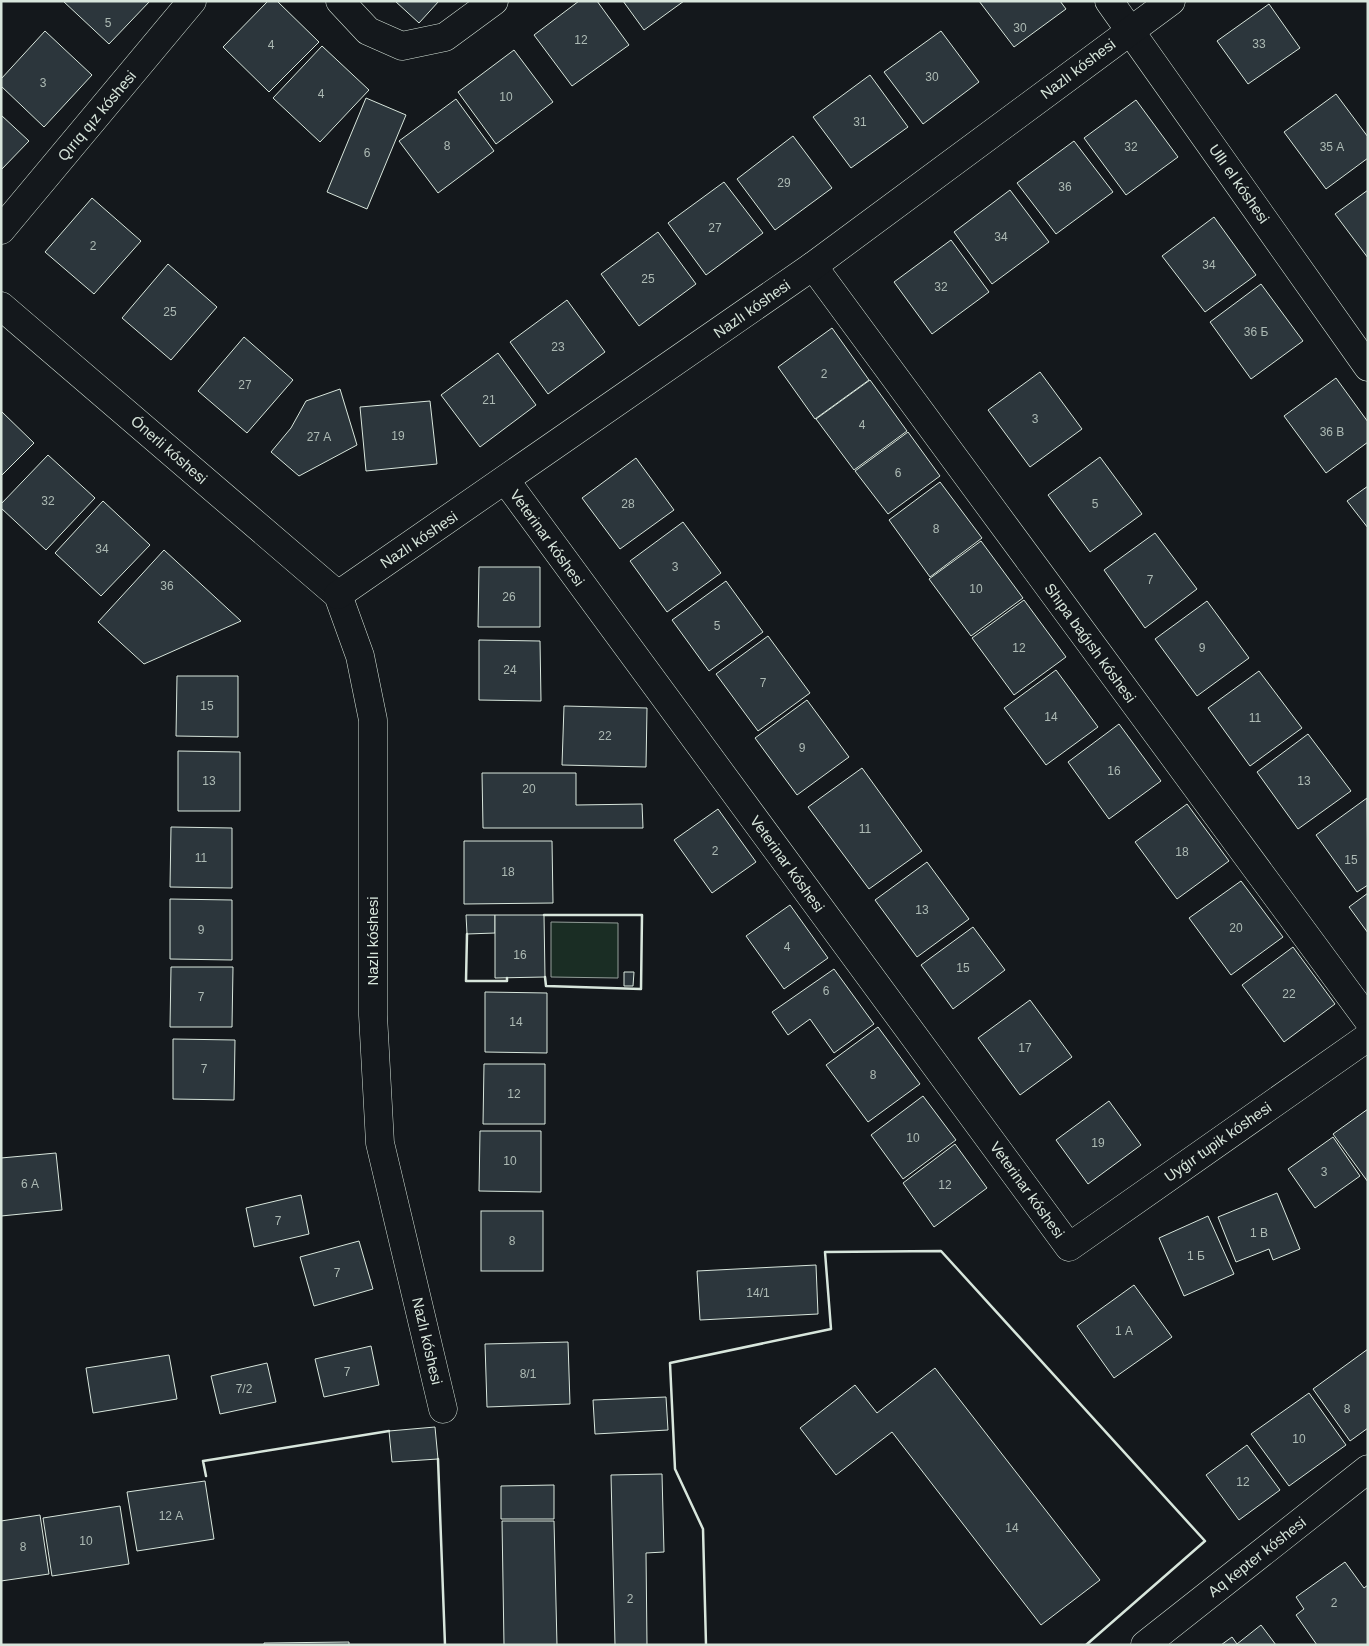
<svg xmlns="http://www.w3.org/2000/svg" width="1369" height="1646" font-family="Helvetica,sans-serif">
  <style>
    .green { fill: #1a2d24; stroke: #939e99 }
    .building { fill: #2c363c; stroke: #d8e6dc }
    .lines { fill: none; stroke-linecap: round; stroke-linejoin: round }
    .minor-casing { stroke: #d8e6dc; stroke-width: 29 }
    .minor { stroke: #14181c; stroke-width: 28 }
    .wall { stroke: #d8e6dc; stroke-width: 2.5 }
    .labels { text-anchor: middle; stroke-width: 4; stroke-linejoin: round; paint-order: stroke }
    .number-label { font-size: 12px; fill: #adbab4 }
    .street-label { font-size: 15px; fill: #d8e6dc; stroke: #14181c }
  </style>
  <rect width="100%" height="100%" fill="#14181c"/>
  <polygon class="green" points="551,922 618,923 618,978 551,977"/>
  <g class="building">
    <polygon points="63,1 150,1 109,44"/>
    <polygon points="268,1 277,1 319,42 269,92 223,47"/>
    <polygon points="395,1 439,1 419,23"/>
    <polygon points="579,1 597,1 629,45 572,86 534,35"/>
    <polygon points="623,1 684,1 644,30"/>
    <polygon points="979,1 1060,1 1066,9 1014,47"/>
    <polygon points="1269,4 1300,48 1248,84 1217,41"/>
    <polygon points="45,31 92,75 44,127 1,86 1,79"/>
    <polygon points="941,31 979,82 923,124 884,72"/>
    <polygon points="322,46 369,90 320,142 273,98"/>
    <polygon points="514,50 553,102 496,144 458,92"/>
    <polygon points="870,75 908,127 851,168 813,117"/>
    <polygon points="1336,94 1368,137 1368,158 1326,189 1284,132"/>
    <polygon points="366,98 406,115 367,209 327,192"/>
    <polygon points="456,99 494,151 438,193 399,141"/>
    <polygon points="1136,100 1178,157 1126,195 1084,138"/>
    <polygon points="1,115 29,141 1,170"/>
    <polygon points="793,136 832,188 775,230 737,179"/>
    <polygon points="1074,141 1113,192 1056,234 1017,183"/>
    <polygon points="724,182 763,233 706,275 668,223"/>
    <polygon points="1010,190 1049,242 992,284 954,232"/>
    <polygon points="1368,190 1368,258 1335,214"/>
    <polygon points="92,198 141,241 94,294 45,252"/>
    <polygon points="1214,217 1256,275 1205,312 1162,256"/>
    <polygon points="658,232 696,284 639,326 601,274"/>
    <polygon points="951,240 989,292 932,334 894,282"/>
    <polygon points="168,264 217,307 171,360 122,318"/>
    <polygon points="1261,284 1303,341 1251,379 1210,322"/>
    <polygon points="567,300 605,352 548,394 510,342"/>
    <polygon points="832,328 869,380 815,419 778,367"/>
    <polygon points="244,337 293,380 247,433 198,391"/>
    <polygon points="498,353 536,405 480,447 441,395"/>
    <polygon points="1040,372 1082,429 1030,467 988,410"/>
    <polygon points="1336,378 1368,422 1368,442 1326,473 1284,416"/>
    <polygon points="870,380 907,431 854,470 816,419"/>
    <polygon points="340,389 357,445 299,476 271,452 291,428 306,401"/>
    <polygon points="430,401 437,464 366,471 360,407"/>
    <polygon points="1,411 34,443 1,476"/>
    <polygon points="908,432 940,476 888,514 855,471"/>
    <polygon points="48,455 95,498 46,550 1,508 1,504"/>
    <polygon points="1100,457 1142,514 1090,552 1048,495"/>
    <polygon points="636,458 674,510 620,549 582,498"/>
    <polygon points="940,482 982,538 930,577 889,520"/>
    <polygon points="1368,486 1368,528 1347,501"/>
    <polygon points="103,501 150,545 101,596 55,553"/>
    <polygon points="683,522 721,573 667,612 630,561"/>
    <polygon points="1155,533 1197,589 1145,628 1104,570"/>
    <polygon points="981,541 1023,598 971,636 929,579"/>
    <polygon points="164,550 241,621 144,664 98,622"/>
    <polygon points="479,567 540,567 540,627 478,627"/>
    <polygon points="726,581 763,632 709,671 672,620"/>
    <polygon points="1024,600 1066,657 1014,695 972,638"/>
    <polygon points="1207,601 1249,658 1197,696 1155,639"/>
    <polygon points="768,636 810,693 758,731 716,674"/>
    <polygon points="479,640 540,641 541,701 479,700"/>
    <polygon points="1056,670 1098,727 1046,765 1004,708"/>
    <polygon points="1259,671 1302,728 1250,766 1208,708"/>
    <polygon points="177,676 238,676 238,737 176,736"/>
    <polygon points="807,700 849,757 797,795 755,738"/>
    <polygon points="564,706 647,708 646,767 562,765"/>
    <polygon points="1119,724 1161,781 1109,819 1068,762"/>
    <polygon points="1308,734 1351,791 1298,829 1257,772"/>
    <polygon points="178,751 240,752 240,811 178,811"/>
    <polygon points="862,768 922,851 869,889 808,807"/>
    <polygon points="482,773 576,773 576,805 642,804 643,828 483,828"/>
    <polygon points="1367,798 1368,885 1357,892 1316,835"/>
    <polygon points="1187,804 1229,861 1177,899 1135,842"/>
    <polygon points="718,809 756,862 712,893 674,840"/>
    <polygon points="171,827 232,828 232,888 170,887"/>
    <polygon points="464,841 552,841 553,903 464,904"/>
    <polygon points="927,862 969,919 917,957 875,900"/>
    <polygon points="1241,881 1283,937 1231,975 1189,918"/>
    <polygon points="1368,893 1368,933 1349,907"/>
    <polygon points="170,899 232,900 232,960 170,959"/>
    <polygon points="790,905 828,958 784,989 746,936"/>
    <polygon points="466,915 495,915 495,933 467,934"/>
    <polygon points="495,915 544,915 545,977 495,978"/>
    <polygon points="973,927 1005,970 953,1009 921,965"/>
    <polygon points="1293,947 1335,1004 1284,1042 1242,985"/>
    <polygon points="171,967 233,967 232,1027 170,1027"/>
    <polygon points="834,969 874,1024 834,1053 810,1019 788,1035 772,1012"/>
    <polygon points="624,972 634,972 633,986 624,986"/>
    <polygon points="485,992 547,993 547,1053 485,1052"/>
    <polygon points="1030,1000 1072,1057 1020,1095 978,1038"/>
    <polygon points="878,1027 920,1084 868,1122 826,1065"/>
    <polygon points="173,1039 235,1040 234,1100 173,1099"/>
    <polygon points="484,1064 545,1064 545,1124 483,1124"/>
    <polygon points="923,1096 956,1140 903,1179 871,1135"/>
    <polygon points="1109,1101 1141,1145 1088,1184 1056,1140"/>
    <polygon points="1368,1109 1368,1182 1333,1134"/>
    <polygon points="480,1131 541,1131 541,1192 479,1191"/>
    <polygon points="1333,1137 1360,1176 1315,1208 1288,1169"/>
    <polygon points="955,1144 987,1188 934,1227 903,1183"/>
    <polygon points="56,1153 62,1210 1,1216 1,1158"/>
    <polygon points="1277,1193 1300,1249 1273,1260 1269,1249 1236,1262 1218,1217"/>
    <polygon points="301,1195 309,1234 254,1247 246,1208"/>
    <rect x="481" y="1211" width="62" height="60"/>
    <polygon points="1208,1216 1234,1274 1184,1296 1159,1238"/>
    <polygon points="359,1241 373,1289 314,1306 300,1257"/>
    <polygon points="816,1265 818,1314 700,1320 697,1271"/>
    <polygon points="1134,1285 1172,1337 1114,1378 1077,1326"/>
    <polygon points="568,1342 570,1404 487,1407 485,1344"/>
    <polygon points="371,1346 379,1385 324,1397 315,1359"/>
    <polygon points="1368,1349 1368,1428 1350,1441 1313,1389"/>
    <polygon points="169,1355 177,1399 93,1413 86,1368"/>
    <polygon points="267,1363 276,1402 220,1414 211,1376"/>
    <polygon points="935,1368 1100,1580 1041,1625 892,1432 836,1475 800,1428 855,1385 877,1413"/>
    <polygon points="1309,1393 1346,1445 1289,1486 1251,1434"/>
    <polygon points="666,1397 668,1430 595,1434 593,1400"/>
    <polygon points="435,1427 438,1459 392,1462 389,1431"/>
    <polygon points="1247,1445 1280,1490 1239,1520 1206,1475"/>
    <polygon points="662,1474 664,1552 646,1553 647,1645 615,1645 611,1475"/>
    <polygon points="205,1481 214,1539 137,1551 127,1492"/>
    <polygon points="554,1485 554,1519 501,1519 501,1486"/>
    <polygon points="120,1506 129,1564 52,1576 43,1518"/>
    <polygon points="40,1515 49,1574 1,1581 1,1521"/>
    <polygon points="502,1521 554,1521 557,1645 504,1645"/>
    <polygon points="1345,1562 1364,1588 1368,1585 1368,1645 1317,1645 1296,1615 1304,1609 1296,1597"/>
    <polygon points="1261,1625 1276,1645 1221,1645 1232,1637 1237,1644"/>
    <polygon points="349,1642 349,1645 264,1645 264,1643"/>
  </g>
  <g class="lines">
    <g class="minor-casing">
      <g id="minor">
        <polyline points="340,1 368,31 402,46 445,37 494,1"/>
        <polyline points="1109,1 1368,367"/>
        <polyline points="1,230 192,1"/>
        <polyline points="813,266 1368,1020"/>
        <polyline points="1,306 338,595 360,656 373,720 373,1015 380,1143 443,1409"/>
        <polyline points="506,481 1069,1247 1368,1037"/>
        <polyline points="338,595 813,266 1171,1"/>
        <polyline points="1145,1645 1368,1469"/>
      </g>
    </g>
    <use href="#minor" class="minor"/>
    <g class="wall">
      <polyline points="544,915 642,915 641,989 546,986 545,977"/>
      <polyline points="467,934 466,981 507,981 507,978"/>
      <polyline points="438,1459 445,1645"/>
      <polyline points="206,1476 203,1461 389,1431"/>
      <polyline points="706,1645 703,1529 675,1469 670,1363 831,1329 825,1252 941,1251 1205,1541 1086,1645"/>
    </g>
  </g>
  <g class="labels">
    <g class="number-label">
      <text x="108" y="27">5</text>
      <text x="1020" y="32">30</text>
      <text x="581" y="44">12</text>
      <text x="1259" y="48">33</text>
      <text x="271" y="49">4</text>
      <text x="932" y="81">30</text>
      <text x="43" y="87">3</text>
      <text x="321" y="98">4</text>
      <text x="506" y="101">10</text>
      <text x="860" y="126">31</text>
      <text x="447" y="150">8</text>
      <text x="1131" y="151">32</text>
      <text x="1332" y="151">35 А</text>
      <text x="367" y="157">6</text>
      <text x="784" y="187">29</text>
      <text x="1065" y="191">36</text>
      <text x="715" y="232">27</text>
      <text x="1001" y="241">34</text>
      <text x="93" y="250">2</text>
      <text x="1209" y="269">34</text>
      <text x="648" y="283">25</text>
      <text x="941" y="291">32</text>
      <text x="170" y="316">25</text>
      <text x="1256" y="336">36 Б</text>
      <text x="558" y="351">23</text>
      <text x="824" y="378">2</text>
      <text x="245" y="389">27</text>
      <text x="489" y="404">21</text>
      <text x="1035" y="423">3</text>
      <text x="862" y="429">4</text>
      <text x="1332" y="436">36 В</text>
      <text x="398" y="440">19</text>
      <text x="319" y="441">27 А</text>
      <text x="898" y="477">6</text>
      <text x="48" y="505">32</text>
      <text x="628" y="508">28</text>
      <text x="1095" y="508">5</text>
      <text x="936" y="533">8</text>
      <text x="102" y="553">34</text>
      <text x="675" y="571">3</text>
      <text x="1150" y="584">7</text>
      <text x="167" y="590">36</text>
      <text x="976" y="593">10</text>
      <text x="509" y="601">26</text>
      <text x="717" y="630">5</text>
      <text x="1019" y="652">12</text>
      <text x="1202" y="652">9</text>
      <text x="510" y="674">24</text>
      <text x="763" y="687">7</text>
      <text x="207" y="710">15</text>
      <text x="1051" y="721">14</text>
      <text x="1255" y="722">11</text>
      <text x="605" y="740">22</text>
      <text x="802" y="752">9</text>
      <text x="1114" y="775">16</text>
      <text x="209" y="785">13</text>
      <text x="1304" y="785">13</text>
      <text x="529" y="793">20</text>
      <text x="865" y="833">11</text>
      <text x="715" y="855">2</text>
      <text x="1182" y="856">18</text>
      <text x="201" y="862">11</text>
      <text x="1351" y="864">15</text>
      <text x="508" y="876">18</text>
      <text x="922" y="914">13</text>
      <text x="1236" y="932">20</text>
      <text x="201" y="934">9</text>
      <text x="787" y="951">4</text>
      <text x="520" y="959">16</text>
      <text x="963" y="972">15</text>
      <text x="826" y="995">6</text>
      <text x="1289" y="998">22</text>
      <text x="201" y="1001">7</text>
      <text x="516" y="1026">14</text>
      <text x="1025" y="1052">17</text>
      <text x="204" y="1073">7</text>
      <text x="873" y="1079">8</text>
      <text x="514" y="1098">12</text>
      <text x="913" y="1142">10</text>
      <text x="1098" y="1147">19</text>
      <text x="510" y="1165">10</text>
      <text x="1324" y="1176">3</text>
      <text x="30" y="1188">6 А</text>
      <text x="945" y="1189">12</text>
      <text x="278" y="1225">7</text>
      <text x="1259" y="1237">1 В</text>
      <text x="512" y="1245">8</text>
      <text x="1196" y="1260">1 Б</text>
      <text x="337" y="1277">7</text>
      <text x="758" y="1297">14/1</text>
      <text x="1124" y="1335">1 А</text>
      <text x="347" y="1376">7</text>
      <text x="528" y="1378">8/1</text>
      <text x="244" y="1393">7/2</text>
      <text x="1347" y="1413">8</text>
      <text x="1299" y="1443">10</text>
      <text x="1243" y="1486">12</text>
      <text x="171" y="1520">12 А</text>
      <text x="1012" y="1532">14</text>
      <text x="86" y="1545">10</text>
      <text x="23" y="1551">8</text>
      <text x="630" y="1603">2</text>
      <text x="1334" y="1607">2</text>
    </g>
    <g class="street-label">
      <text transform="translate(1078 69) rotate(-37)" y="5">Nazlı kóshesi</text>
      <text transform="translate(97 116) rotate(-50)" y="5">Qırıq qız kóshesi</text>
      <text transform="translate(1239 184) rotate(55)" y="5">Ullı el kóshesi</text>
      <text transform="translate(752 309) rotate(-35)" y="5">Nazlı kóshesi</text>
      <text transform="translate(169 450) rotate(41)" y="5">Ónerli kóshesi</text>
      <text transform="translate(547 538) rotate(54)" y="5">Veterinar kóshesi</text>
      <text transform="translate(419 540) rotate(-34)" y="5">Nazlı kóshesi</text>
      <text transform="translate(1090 643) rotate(54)" y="5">Shıpa baǵısh kóshesi</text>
      <text transform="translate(787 864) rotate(54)" y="5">Veterinar kóshesi</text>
      <text transform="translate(373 941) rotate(-90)" y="5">Nazlı kóshesi</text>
      <text transform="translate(1218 1142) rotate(-35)" y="5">Uyǵır tupik kóshesi</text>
      <text transform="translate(1027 1190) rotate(54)" y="5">Veterinar kóshesi</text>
      <text transform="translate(427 1341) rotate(77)" y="5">Nazlı kóshesi</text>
      <text transform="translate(1257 1557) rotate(-38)" y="5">Aq kepter kóshesi</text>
    </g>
  </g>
  <rect width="1369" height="1646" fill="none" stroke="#d8e6dc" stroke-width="5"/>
</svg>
